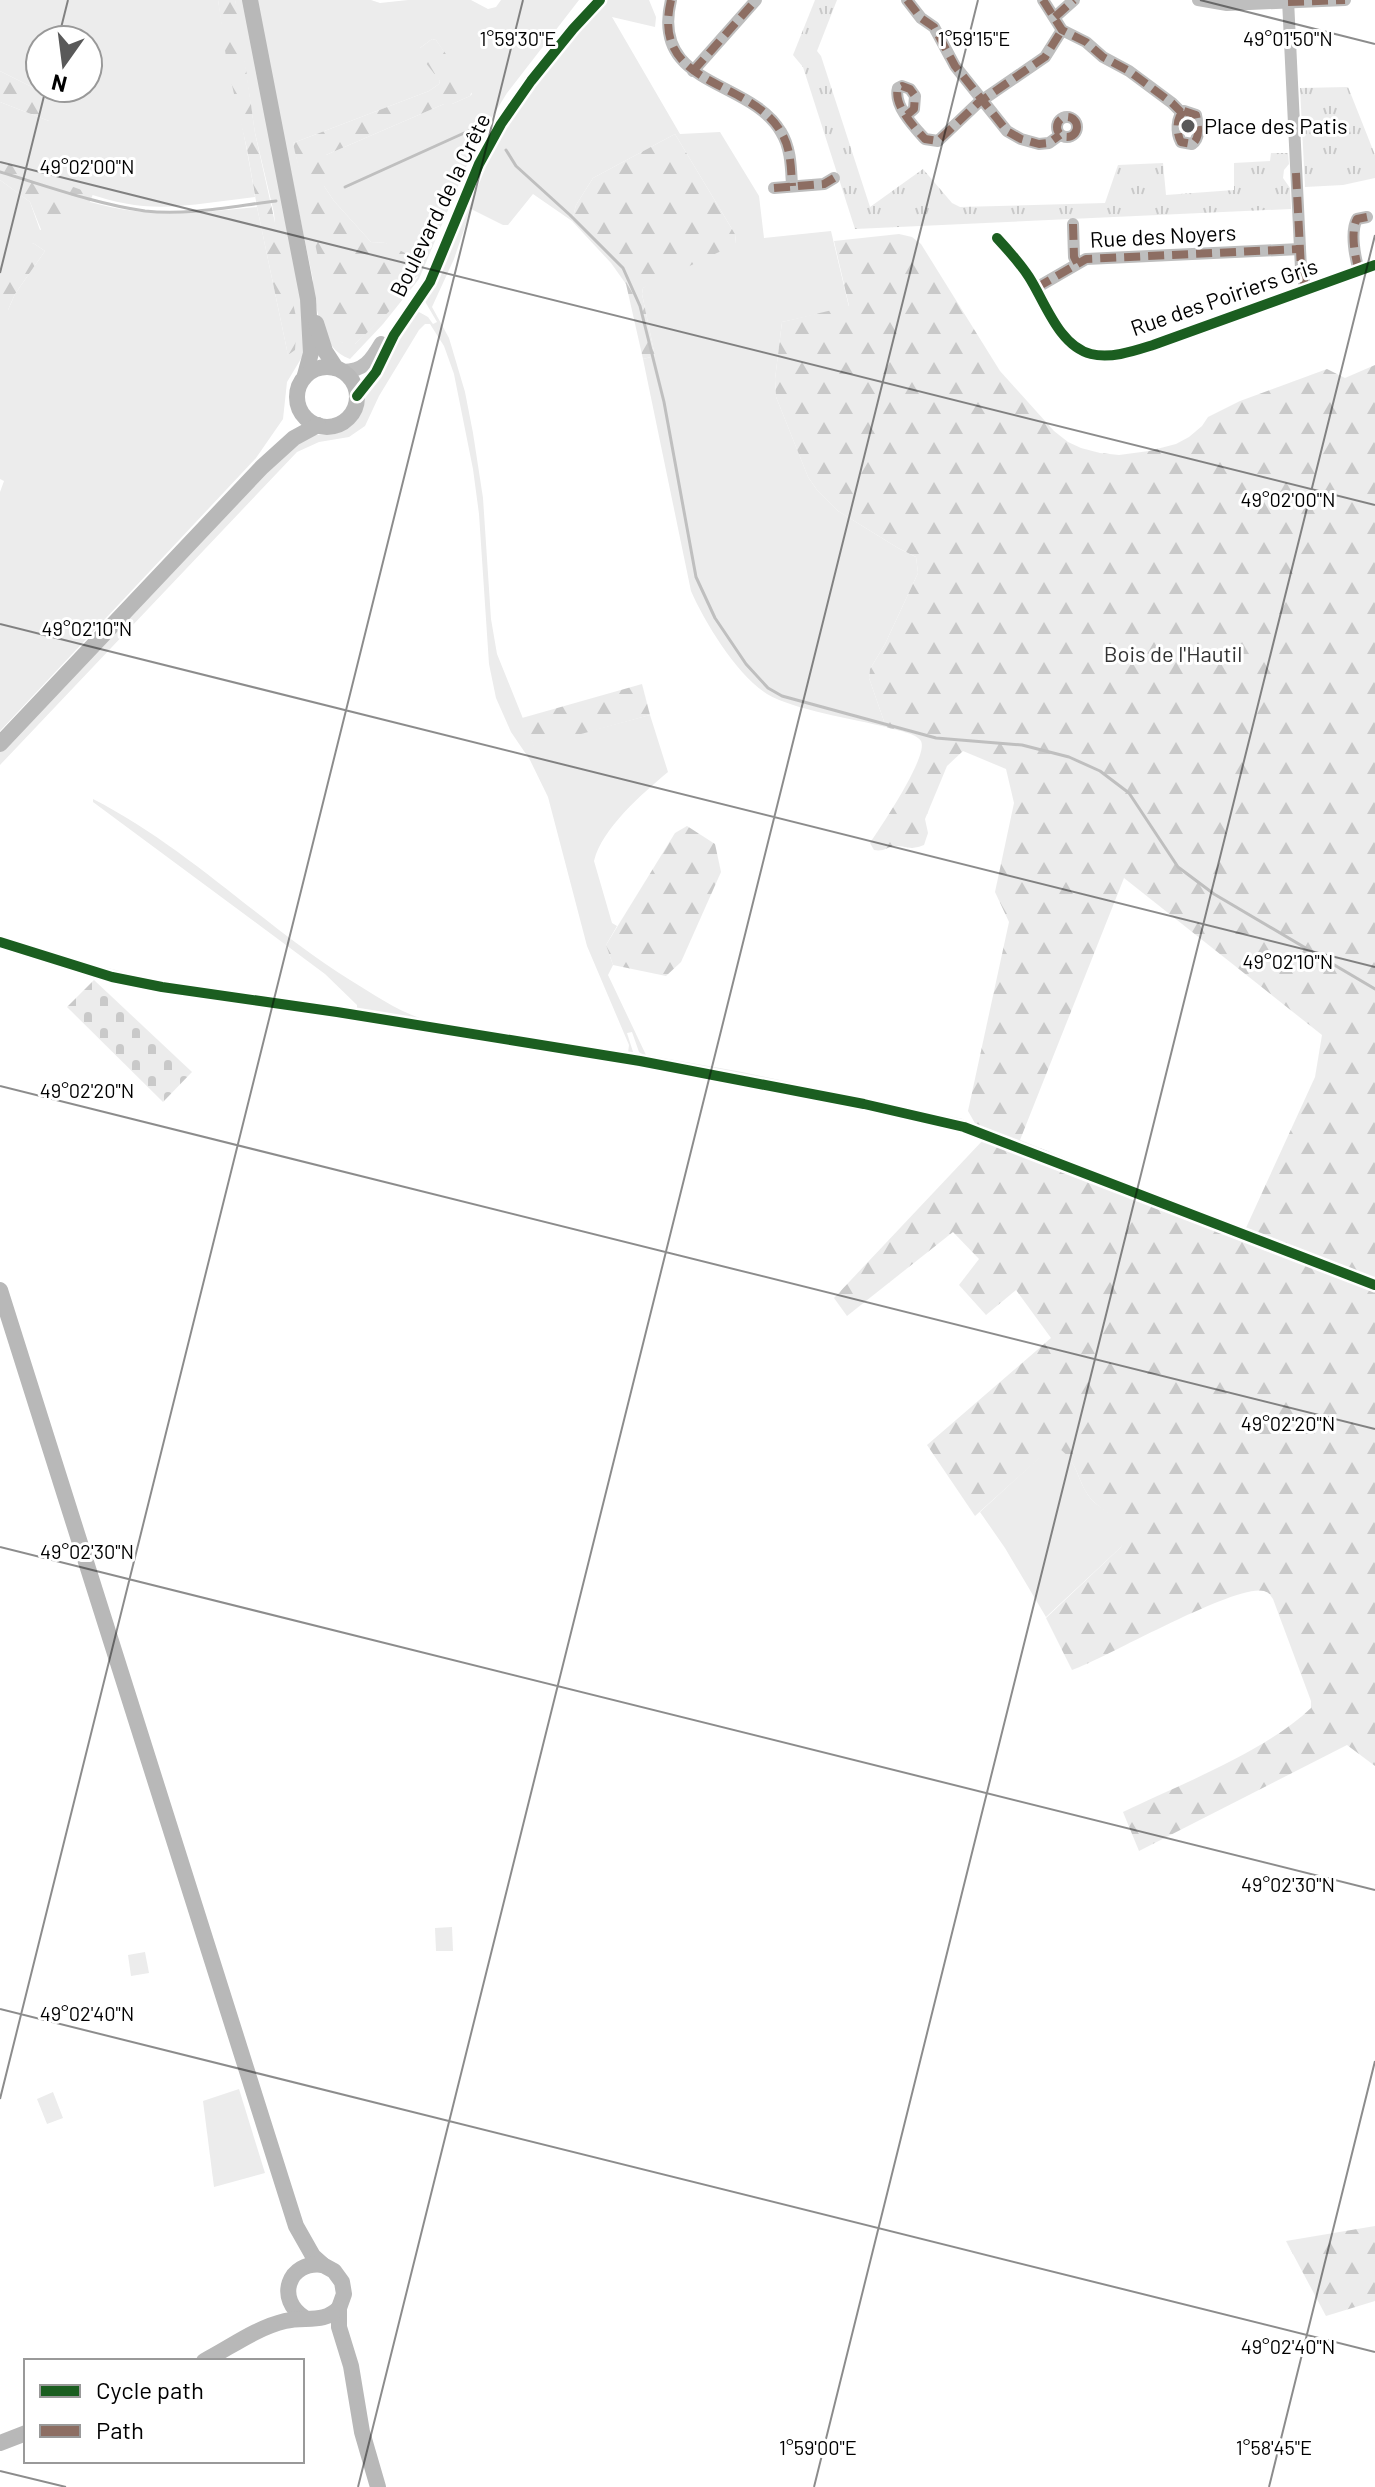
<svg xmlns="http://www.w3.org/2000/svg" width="1375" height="2487" font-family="Barlow,sans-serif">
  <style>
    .grass { fill: #ececec; fill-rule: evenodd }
    .forest { fill: url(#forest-firs); fill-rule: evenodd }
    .cemetery { fill: url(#cemetery-stones) }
    .park { fill: url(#park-tufts) }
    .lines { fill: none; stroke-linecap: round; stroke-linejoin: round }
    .stream { stroke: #bfbfbf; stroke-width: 3 }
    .minor { stroke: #bebebe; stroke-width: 12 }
    .tertiary { stroke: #bebebe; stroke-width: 14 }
    .secondary { stroke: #b8b8b8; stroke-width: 16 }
    .quiet { stroke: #8d6e63; stroke-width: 8; stroke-dasharray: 16 8; stroke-linecap: butt }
    .cycleway-casing { stroke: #fff; stroke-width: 15 }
    .cycleway { stroke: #1b5e20; stroke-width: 10 }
    .ticks { fill: none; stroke: #000; stroke-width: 2; stroke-opacity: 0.45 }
    .poi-dot { fill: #595959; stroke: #fff; stroke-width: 3 }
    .labels { text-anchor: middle; stroke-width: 6; stroke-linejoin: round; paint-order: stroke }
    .poi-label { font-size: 22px; fill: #000; stroke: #fff; text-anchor: start }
    .street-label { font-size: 22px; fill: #000; stroke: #fff }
    .park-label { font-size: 22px; fill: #333; stroke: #fff }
    .ticks-label { font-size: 20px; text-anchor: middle; fill: #000; stroke: #fff; stroke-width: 6; stroke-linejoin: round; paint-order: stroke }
  </style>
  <defs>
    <pattern id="forest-firs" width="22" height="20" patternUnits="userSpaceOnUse" patternTransform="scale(2)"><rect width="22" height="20" fill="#ececec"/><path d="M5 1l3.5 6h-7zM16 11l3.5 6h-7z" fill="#c9c9c9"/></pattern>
    <pattern id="cemetery-stones" width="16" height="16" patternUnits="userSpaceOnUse" patternTransform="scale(2)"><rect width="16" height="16" fill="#ececec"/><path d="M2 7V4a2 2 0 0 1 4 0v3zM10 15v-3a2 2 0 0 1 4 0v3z" fill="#c9c9c9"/></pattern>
    <pattern id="park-tufts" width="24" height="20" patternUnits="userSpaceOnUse" patternTransform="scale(2)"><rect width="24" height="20" fill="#ececec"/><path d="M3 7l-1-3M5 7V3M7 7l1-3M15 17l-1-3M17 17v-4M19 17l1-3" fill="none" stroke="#c9c9c9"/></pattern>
  </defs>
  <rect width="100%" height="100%" fill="#fff"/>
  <g class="grass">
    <path d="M0,0H218C228,66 245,131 255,197C218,201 180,209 143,206C98,202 43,176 0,161V102L49,121L64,103L0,71ZM40,40H88V88H40Z"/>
    <path d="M235,0H243L302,296L305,352L287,382L283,419L256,458L0,731V492L4,481L0,479V310H8L15,294L45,251L33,243L0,270V180L30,202L40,230L90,202C150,219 196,213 257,207L288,355L274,213L255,133Z"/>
    <path d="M258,0H371L380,3L408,0H471L488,9L496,7L501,0H579L507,93L477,141L419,279L383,324L350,359C321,348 319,315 312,288L313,280L258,13ZM432,39L436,40L472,94L470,96L452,104H444L326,155L324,186L334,201L371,242L386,243L418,277L388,312L355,344L341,342L293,143L429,91L439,84L440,81L420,48Z"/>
    <path d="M604,0H649L656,17L655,27L612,17L680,134L720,132L759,196L764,238L831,231L849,307L782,322L775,379L776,397L808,477L817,490L838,511L898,548L916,557L918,573L885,644L870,669L869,678L886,727C854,719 794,710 767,694C737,675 705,623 691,591L643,359L655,356L642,294L643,288L649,284L736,243L735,234L675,134L593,178L576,205L572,221L533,194L508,225H503L471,209L454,259L432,307L449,338L465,392L473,433L483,498L491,619L497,654L534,746L650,715L668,772C643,793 602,828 594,861L612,923L617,926L606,945L613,965L608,975L646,1055L742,1072L963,1119L965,1121L650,1060L639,1052L632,1032L627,1033L633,1052L628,1056L298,1003L161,984L103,970L0,938V935L96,965L163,982L357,1009V1005L325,974L93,802V799C187,847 261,924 350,980C378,997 404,1016 437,1023L628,1053L629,1045L587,946L548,797L530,760L511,732L496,698L489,664L479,514L473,469L454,374L444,346L430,324H425L419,330L379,396L365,426L349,437L319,442L297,452L0,765V752L286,452L305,436L338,433L356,420L368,388L383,368L395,338L412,314L419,312L428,317L433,324L437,322L423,298C456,243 470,180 504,125C525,91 551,56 579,27C588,18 597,10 604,0Z"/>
    <path d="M1054,1444C1081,1461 1075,1483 1094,1502C1104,1511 1117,1516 1123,1528C1126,1535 1124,1540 1121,1547L1046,1617L1005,1548L980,1512Z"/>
    <polygon points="452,1927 453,1951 436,1951 435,1928"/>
    <polygon points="145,1952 149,1973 131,1976 128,1955"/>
    <polygon points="239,2089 265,2173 214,2187 203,2101"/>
    <polygon points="53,2092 63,2118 47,2124 37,2099"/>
  </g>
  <g class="forest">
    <polygon points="218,0 235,0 238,13 255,133 297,321 295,350 288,355 257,207 247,149 227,64"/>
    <path d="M432,39L436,40L472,91L470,96L452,104H444L326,155V159L333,172L324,186L334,201L371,242L386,243L424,263C409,295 381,320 355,344C347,346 338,342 335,335L293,143L429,91L439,84L440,81L418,53L420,48Z"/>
    <polygon points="0,71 64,103 62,118 58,121 49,121 0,102"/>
    <polygon points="675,134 735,234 736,244 643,288 642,294 655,356 643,359 626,284 611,263 572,221 576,205 593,178"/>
    <polygon points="0,161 93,194 90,202 57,238 42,232 30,202 0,180"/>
    <path d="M899,234L912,237L921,244L1000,371L1054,431L1068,442L1081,448L1100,453L1119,455L1149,451L1176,444L1189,437L1202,426L1208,417L1240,401L1327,369L1345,378L1375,365V1766L1347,1745L1139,1851L1123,1812C1181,1784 1265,1752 1311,1708V1701L1273,1599C1270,1595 1270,1593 1264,1591C1236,1583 1108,1657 1072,1670L1046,1618L1121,1547L1124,1532C1116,1515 1105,1513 1093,1501C1075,1482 1081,1461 1054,1445L975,1516L927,1445L1051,1338L1016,1290L986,1315L959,1285L979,1259L953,1232L847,1316L834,1298L984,1139L968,1111L1009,922L995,892L1014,803L1006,769L963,751L947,766L925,819L928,833L924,845C908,851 909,846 895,846C887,847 884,852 874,850L870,843C880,828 929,756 921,741C916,733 895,730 886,727L869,678L870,669L885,644L918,573L916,557L898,548L838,511L817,490L808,477L776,397L775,379L782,322L849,306L834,241ZM1124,878L1322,1035L1315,1077L1245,1230L1020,1140Z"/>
    <polygon points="33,243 45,251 15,294 8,310 0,310 0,270 27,245"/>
    <polygon points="642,684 650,715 534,747 522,718"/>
    <polygon points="687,826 715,844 721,872 681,962 666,976 613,965 606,945 675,833"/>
    <polygon points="1375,2226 1375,2301 1326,2316 1286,2241"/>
  </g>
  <polygon class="cemetery" points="94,980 192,1072 163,1102 67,1007"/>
  <g class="park">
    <polygon points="815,0 837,0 817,51 821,56 870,207 923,169 952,203 960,207 1105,203 1118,165 1163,163 1166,195 1234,190 1234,163 1270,161 1271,153 1288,153 1289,164 1284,170 1283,178 1290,188 1291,209 855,229 803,67 793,55"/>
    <polygon points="1348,87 1375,155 1375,178 1343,185 1305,187 1300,88"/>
  </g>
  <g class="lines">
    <g class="stream">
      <polyline points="506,150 516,166 570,215 623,268 640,306 664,402 696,577 715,618 746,664 768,688 782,696 936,738 1022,745 1069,757 1100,771 1129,793 1178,867 1214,894 1375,989"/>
      <path d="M0,172C47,186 96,204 145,211C187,216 234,206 276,201"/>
      <polyline points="345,187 473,129"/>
    </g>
    <g class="minor">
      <path d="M671,0C650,88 750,78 781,132C791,148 791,168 792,186"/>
      <polyline points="907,0 921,18 934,27 955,66 1007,131 1021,139 1039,144 1049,143 1060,135"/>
      <polyline points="1043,0 1062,30 1086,42 1103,57 1129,71 1172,103 1181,112"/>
      <polyline points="1198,0 1227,5 1345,0"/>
      <polyline points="1288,0 1301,269 1306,290"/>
      <polyline points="1055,17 1074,0"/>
      <polyline points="693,71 756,0"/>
      <path d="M1184,111L1196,115C1198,125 1201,138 1192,144L1181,142C1176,133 1176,117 1184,111Z"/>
      <path d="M907,115L914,109L915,96L910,89L902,86L898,88C893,105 914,127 925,139L938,141L978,103L1045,57L1062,30"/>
      <circle cx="1067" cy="127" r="10"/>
      <polyline points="774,188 824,184 834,178"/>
      <polyline points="1073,224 1074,257 1077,263"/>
      <path d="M997,238C1009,251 1020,263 1029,277C1045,302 1059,346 1091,354C1111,359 1134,351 1153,345L1375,265"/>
      <path d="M1359,271C1355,257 1350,232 1357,219L1367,217"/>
      <polyline points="1036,288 1086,259 1300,249"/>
      <polyline points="0,942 112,977 162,987 337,1012 640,1061 864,1104 964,1127 1375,1285"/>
    </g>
    <g class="tertiary">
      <path d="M343,371C364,371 371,360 381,343"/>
      <polyline points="357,396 376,372 394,335 430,282 479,164 501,124 531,81 573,29 600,0"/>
    </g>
    <g class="secondary">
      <polyline points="250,0 308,299 311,353 305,375"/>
      <polyline points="316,323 325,351 336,368"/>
      <circle cx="327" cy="397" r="30"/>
      <polyline points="0,744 262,467 294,438 318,425"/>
      <polyline points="0,1290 296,2226 313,2256 323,2265 334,2271 342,2282 344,2294 339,2308 339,2327 351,2366 362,2432 378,2487"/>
      <path d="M305,2318C275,2300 288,2260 323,2265"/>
      <path d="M204,2361C231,2347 256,2328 285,2321C305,2316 324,2324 339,2308"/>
      <polyline points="0,2443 26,2433"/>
    </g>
    <g class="quiet">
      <path d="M671,0C650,88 750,78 781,132C791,148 791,168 792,186"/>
      <polyline points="907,0 921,18 934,27 955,66 1007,131 1021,139 1039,144 1049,143 1060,135"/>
      <polyline points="1043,0 1062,30 1086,42 1103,57 1129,71 1172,103 1181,112"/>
      <polyline points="1288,2 1345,0"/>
      <polyline points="1055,17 1074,0"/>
      <polyline points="693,71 756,0"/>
      <path d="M1184,111L1196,115C1198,125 1201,138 1192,144L1181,142C1176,133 1176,117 1184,111Z"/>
      <path d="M907,115L914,109L915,96L910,89L902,86L898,88C893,105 914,127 925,139L938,141L978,103L1045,57L1062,30"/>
      <circle cx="1067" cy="127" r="10"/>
      <polyline points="1296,173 1301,269 1306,290"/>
      <polyline points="774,188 824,184 834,178"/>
      <polyline points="1073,224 1074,257 1077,263"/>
      <path d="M1359,271C1355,257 1350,232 1357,219L1367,217"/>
      <polyline points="1036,288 1086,259 1300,249"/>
    </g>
    <g class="cycleway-casing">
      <g id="cycleway">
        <path d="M997,238C1009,251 1020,263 1029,277C1045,302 1059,346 1091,354C1111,359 1134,351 1153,345L1375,265"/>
        <polyline points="357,396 376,372 394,335 430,282 479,164 501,124 531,81 573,29 600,0"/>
        <polyline points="0,942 112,977 162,987 337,1012 640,1061 864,1104 964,1127 1375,1285"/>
      </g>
    </g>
    <use href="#cycleway" class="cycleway"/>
  </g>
  <path class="ticks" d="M1200,0L1375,44M58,40L68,0M0,162L1375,505M0,273L46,88M0,624L1375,967M0,1086L1375,1429M0,1547L1375,1890M0,2009L1375,2352M0,2099L523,0M0,2471L66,2487M358,2487L978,0M814,2487L1375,235M1269,2487L1375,2061"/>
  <circle class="poi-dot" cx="1188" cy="126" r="8"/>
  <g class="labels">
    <g class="poi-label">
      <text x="1204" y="134">Place des Patis</text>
    </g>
    <g class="street-label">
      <text transform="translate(440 205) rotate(-64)" y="8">Boulevard de la Crête</text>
      <text transform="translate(1163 236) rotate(-3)" y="8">Rue des Noyers</text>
      <text transform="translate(1224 297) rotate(-19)" y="8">Rue des Poiriers Gris</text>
    </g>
    <g class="park-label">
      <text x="1173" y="662">Bois de l'Hautil</text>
    </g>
  </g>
  <g class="ticks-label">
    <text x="1288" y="46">49°01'50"N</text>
    <text x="518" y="46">1°59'30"E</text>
    <text x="974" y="46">1°59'15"E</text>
    <text x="87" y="174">49°02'00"N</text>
    <text x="1288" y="507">49°02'00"N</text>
    <text x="87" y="636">49°02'10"N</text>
    <text x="1288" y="969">49°02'10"N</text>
    <text x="87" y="1098">49°02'20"N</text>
    <text x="1288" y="1431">49°02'20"N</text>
    <text x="87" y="1559">49°02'30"N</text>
    <text x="1288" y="1892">49°02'30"N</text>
    <text x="87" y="2021">49°02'40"N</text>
    <text x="1288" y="2354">49°02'40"N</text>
    <text x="818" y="2455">1°59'00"E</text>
    <text x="1274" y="2455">1°58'45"E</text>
  </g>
  <rect x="24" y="2359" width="280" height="104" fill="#ffffff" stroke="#999999" stroke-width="2"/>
  <rect x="40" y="2385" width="40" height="12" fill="#1b5e20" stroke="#999999" stroke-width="2"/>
  <text x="96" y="2399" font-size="24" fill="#000000">Cycle path</text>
  <rect x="40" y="2425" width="40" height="12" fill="#8d6e63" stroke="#999999" stroke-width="2"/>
  <text x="96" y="2439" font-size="24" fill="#000000">Path</text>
  <g transform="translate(64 64) rotate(194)"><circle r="38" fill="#ffffff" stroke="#999999" stroke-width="2"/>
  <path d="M0-6L14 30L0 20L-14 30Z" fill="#595959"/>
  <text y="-12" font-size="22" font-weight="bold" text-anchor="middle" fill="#000000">N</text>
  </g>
</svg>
